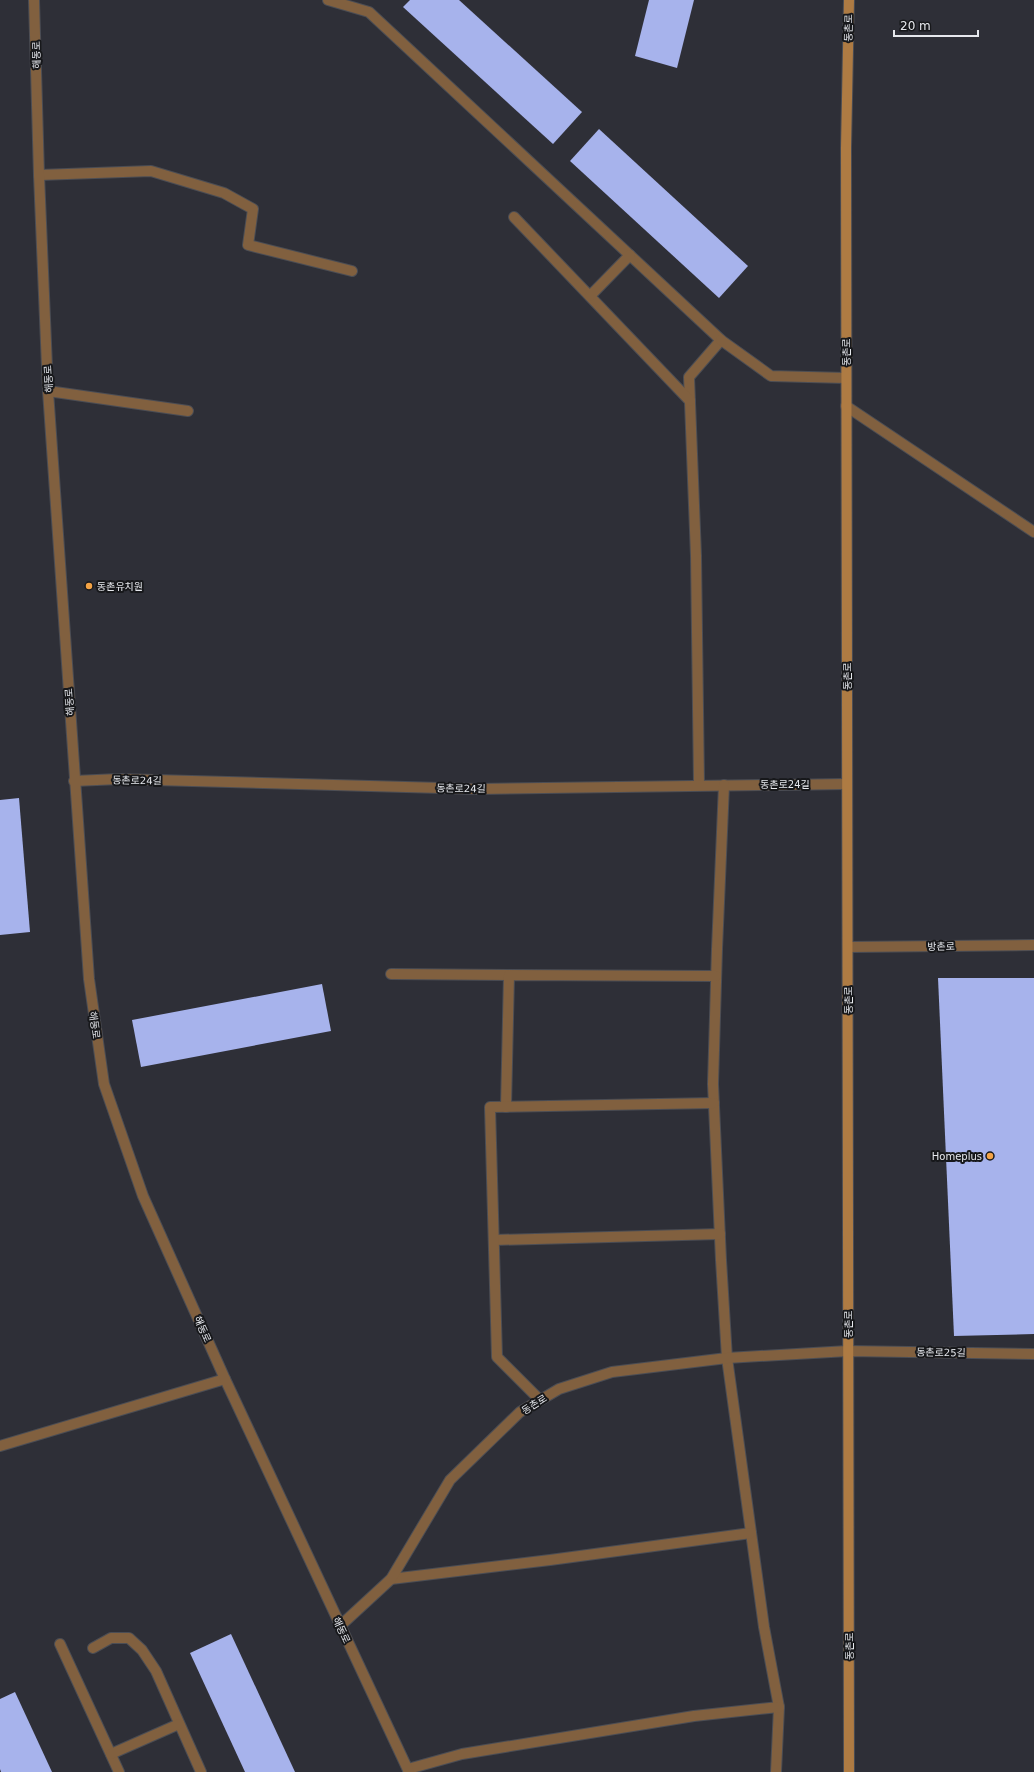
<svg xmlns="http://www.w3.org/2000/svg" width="1034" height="1772" font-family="'DejaVu Sans','Noto Sans KR',sans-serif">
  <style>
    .building { fill: #a7b3ec }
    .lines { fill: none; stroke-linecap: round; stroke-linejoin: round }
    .service-casing { stroke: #4b4d54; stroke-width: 12 }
    .minor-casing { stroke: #4b4d54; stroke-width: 12 }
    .tertiary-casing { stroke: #4b4d54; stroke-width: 12 }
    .secondary-casing { stroke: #4b4d54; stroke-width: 12 }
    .service { stroke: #81603f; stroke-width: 10 }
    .minor { stroke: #81603f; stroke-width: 10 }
    .tertiary { stroke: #81603f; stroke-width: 10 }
    .secondary { stroke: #ae7b43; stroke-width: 10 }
    .poi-dot { fill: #f4a345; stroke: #17181b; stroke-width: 1.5 }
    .labels { text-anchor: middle; stroke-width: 4; stroke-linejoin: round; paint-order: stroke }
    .street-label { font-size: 10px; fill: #e6e8ed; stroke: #17181b }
    .poi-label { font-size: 10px; fill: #e6e8ed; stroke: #17181b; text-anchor: start }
  </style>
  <rect width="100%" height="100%" fill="#2e2f37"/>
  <g class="building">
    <polygon points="410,0 459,0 582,112 553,144 403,7"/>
    <polygon points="649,0 694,0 677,68 635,56"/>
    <polygon points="599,129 748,266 719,298 570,161"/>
    <polygon points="19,798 30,932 0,935 0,800"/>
    <polygon points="938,978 1034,978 1034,1334 954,1336"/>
    <polygon points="322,984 331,1031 141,1067 132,1020"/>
    <polygon points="231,1634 295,1772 245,1772 190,1653"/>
    <polygon points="15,1692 52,1772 1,1772 0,1769 0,1699"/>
  </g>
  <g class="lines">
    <g class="service-casing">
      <g id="service">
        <polyline points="39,175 151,171 224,193 253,209 248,245 352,271"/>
        <polyline points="48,391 188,411"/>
        <polyline points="60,1644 119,1772"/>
        <polyline points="93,1648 111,1638 129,1638 142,1650 156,1671 201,1772"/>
        <polyline points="111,1754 179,1724"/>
      </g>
    </g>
    <g class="minor-casing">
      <g id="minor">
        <polyline points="328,0 369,12 721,340 689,377 696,556 699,785"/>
        <polyline points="514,217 690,401"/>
        <polyline points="590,296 630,255"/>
        <polyline points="721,340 771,376 846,378"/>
        <polyline points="846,406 1034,532"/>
        <polyline points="74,781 119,779 477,789 847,784"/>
        <polyline points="724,785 717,949 713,1084 721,1260 727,1358 764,1627 779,1707 776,1772"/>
        <polyline points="848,947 1034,945"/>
        <polyline points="391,974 509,975"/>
        <polyline points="506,1107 509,975 716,976"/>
        <polyline points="494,1240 720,1234"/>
        <polyline points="540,1400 497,1357 490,1107 714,1103"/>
        <polyline points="0,1446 225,1379"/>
        <polyline points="391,1579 550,1560 751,1533"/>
        <polyline points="340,1626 391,1579 450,1480 520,1412 559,1389 612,1372 727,1358 848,1351 1034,1354"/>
        <polyline points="408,1769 462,1754 694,1716 779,1707"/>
      </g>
    </g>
    <g class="tertiary-casing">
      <polyline id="tertiary" points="34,0 39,175 48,391 89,979 104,1084 143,1196 225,1379 409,1772"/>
    </g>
    <g class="secondary-casing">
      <polyline id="secondary" points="849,1772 846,148 849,0"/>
    </g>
    <use href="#service" class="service"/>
    <use href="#minor" class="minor"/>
    <use href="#tertiary" class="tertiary"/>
    <use href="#secondary" class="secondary"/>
  </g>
  <g class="poi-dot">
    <circle cx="89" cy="586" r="4"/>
    <circle cx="990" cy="1156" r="4"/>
  </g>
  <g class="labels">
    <g class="street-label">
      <text transform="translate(848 28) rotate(-89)" y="4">동촌로</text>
      <text transform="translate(36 55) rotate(-91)" y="4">해동로</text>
      <text transform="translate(846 352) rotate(-90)" y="4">동촌로</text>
      <text transform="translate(48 379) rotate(-93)" y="4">해동로</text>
      <text transform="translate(847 676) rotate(-90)" y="4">동촌로</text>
      <text transform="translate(69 702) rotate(-94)" y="4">해동로</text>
      <text transform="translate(137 780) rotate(1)" y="4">동촌로24길</text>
      <text x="785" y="788">동촌로24길</text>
      <text transform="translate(461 788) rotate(1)" y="4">동촌로24길</text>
      <text transform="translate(941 946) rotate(-1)" y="4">방촌로</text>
      <text transform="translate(848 1000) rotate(-90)" y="4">동촌로</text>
      <text transform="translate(95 1025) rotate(82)" y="4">해동로</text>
      <text transform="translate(848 1324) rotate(-90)" y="4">동촌로</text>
      <text transform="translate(203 1329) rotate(66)" y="4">해동로</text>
      <text transform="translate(941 1352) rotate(1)" y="4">동촌로25길</text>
      <text transform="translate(534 1404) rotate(-32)" y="4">동촌로</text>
      <text transform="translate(342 1630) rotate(65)" y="4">해동로</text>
      <text transform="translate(849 1646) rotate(-90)" y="4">동촌로</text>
    </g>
    <g class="poi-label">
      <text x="97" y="590">동촌유치원</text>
      <text x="982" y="1160" text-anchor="end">Homeplus</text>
    </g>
  </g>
  <path d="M894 30v6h84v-6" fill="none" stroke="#e6e8ed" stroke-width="2"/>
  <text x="900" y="30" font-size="12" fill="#e6e8ed" stroke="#17181b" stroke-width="3" paint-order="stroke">20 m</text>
</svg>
